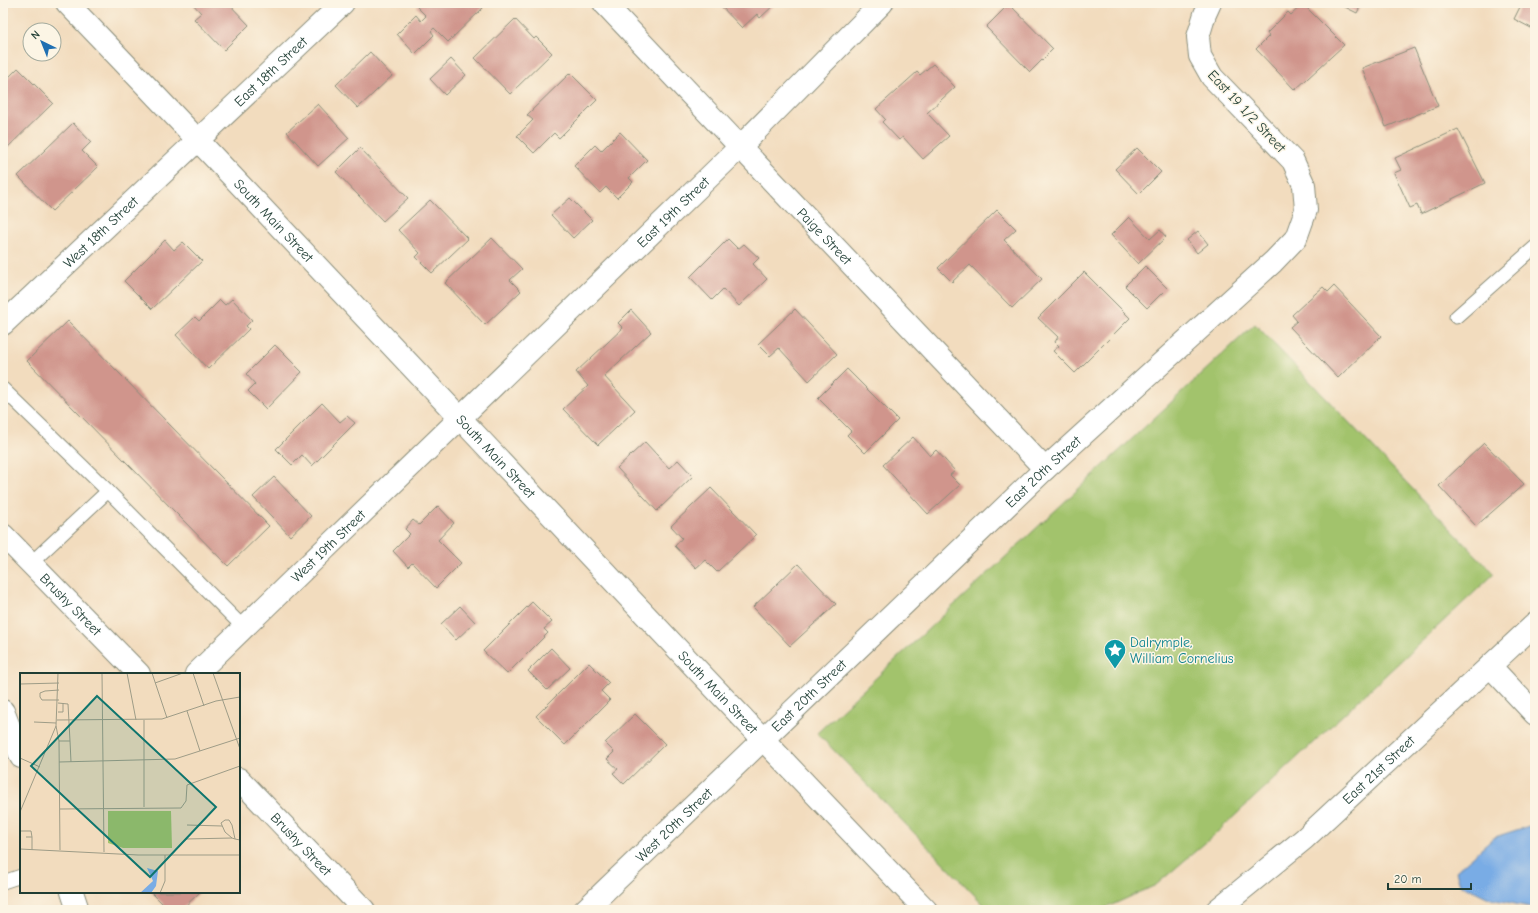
<svg xmlns="http://www.w3.org/2000/svg" width="1538" height="913" font-family="'Comic Neue',sans-serif">
  <style>
    .green { fill: #a2c36c; stroke: #608050 }
    .water { fill: #79ace5; stroke: #4c748c }
    .building { fill: #d0958c }
    .lines { fill: none; stroke-linecap: round; stroke-linejoin: round }
    .service-casing { stroke: #888c79; stroke-width: 15 }
    .minor-casing { stroke: #888c79; stroke-width: 24 }
    .tertiary-casing { stroke: #888c79; stroke-width: 24 }
    .secondary-casing { stroke: #888c79; stroke-width: 24 }
    .service { stroke: #fff; stroke-width: 13 }
    .minor { stroke: #fff; stroke-width: 22 }
    .tertiary { stroke: #fff; stroke-width: 22 }
    .secondary { stroke: #fff; stroke-width: 22 }
    .labels { text-anchor: middle; stroke-width: 3; stroke-linejoin: round; paint-order: stroke }
    .street-label { font-size: 14px; fill: #1f3d34; stroke: #fcf5e5 }
    .culture-label { font-size: 14px; fill: #0d838f; stroke: #fcf5e5; text-anchor: start }
    .inset-road { fill: none; stroke: #9e9c87; stroke-width: 1 }
    .view { fill: #0f766e; fill-opacity: 0.15; stroke: #0f766e; stroke-width: 2 }
    .inset-edge { fill: none; stroke: #1f3d34; stroke-width: 2 }
  </style>
  <rect width="100%" height="100%" fill="#fcf5e5"/>
  <filter id="ink" filterUnits="userSpaceOnUse"><feTurbulence type="fractalNoise" baseFrequency=".025" numOctaves="2"/><feDisplacementMap in="SourceGraphic" scale="8" xChannelSelector="R" yChannelSelector="G"/><feConvolveMatrix kernelMatrix="1 2 1 2 8 2 1 2 1" color-interpolation-filters="sRGB"/></filter>
  <filter id="wash" filterUnits="userSpaceOnUse"><feTurbulence type="fractalNoise" baseFrequency=".012" numOctaves="4" result="noise"/><feDisplacementMap in="SourceGraphic" scale="16" xChannelSelector="R" yChannelSelector="G"/><feGaussianBlur stdDeviation="0.9" result="paint"/><feColorMatrix in="noise" values="0 0 0 0 0 0 0 0 0 0 0 0 0 0 0 0 0 1.4 0 .05"/><feComposite in="paint" operator="in"/></filter>
  <g filter="url(#wash)">
    <rect width="100%" height="100%" fill="#f2dcbe"/>
    <polygon class="green" points="1255,324 1494,574 1212,837 1156,885 1101,910 989,910 817,733"/>
    <polygon class="water" points="1532,825 1535,825 1535,908 1491,899 1460,884 1456,871 1495,837"/>
    <g id="blocks">
      <g class="building">
        <polygon points="192,3 228,3 249,25 224,50 194,19 201,13"/>
        <polygon points="421,3 479,3 483,8 448,42 434,28 431,31 434,35 415,54 397,34 416,15 421,21 426,16 417,7"/>
        <polygon points="718,3 774,3 775,4 760,18 757,14 742,28"/>
        <polygon points="1337,3 1362,3 1357,13"/>
        <polygon points="1522,3 1535,3 1535,30 1514,19"/>
        <polygon points="1009,4 1053,49 1030,72 986,27"/>
        <polygon points="1303,4 1344,45 1295,90 1256,49 1269,36 1267,33 1288,12 1291,15"/>
        <polygon points="515,19 534,39 536,37 552,53 510,94 475,58"/>
        <polygon points="1414,48 1438,106 1386,127 1362,68"/>
        <polygon points="370,52 392,76 358,108 336,85"/>
        <polygon points="451,59 466,75 445,95 430,79"/>
        <polygon points="933,64 955,87 927,113 949,136 923,159 903,137 899,140 882,122 885,119 876,109 917,72 920,75"/>
        <polygon points="18,68 53,103 3,152 3,83"/>
        <polygon points="570,73 597,100 559,138 554,133 534,153 517,136 533,120 527,115"/>
        <polygon points="318,104 349,138 318,166 287,132"/>
        <polygon points="73,123 91,142 82,151 98,167 52,211 18,176"/>
        <polygon points="1458,129 1485,183 1421,214 1417,205 1410,208 1394,173 1401,170 1395,158"/>
        <polygon points="620,132 647,160 629,178 633,182 617,198 606,187 600,193 574,166 595,145 601,151"/>
        <polygon points="360,148 408,198 383,221 336,172"/>
        <polygon points="1137,148 1161,172 1139,194 1115,169"/>
        <polygon points="570,198 592,220 573,238 551,215"/>
        <polygon points="430,200 468,239 432,273 416,257 420,253 398,230"/>
        <polygon points="997,210 1016,229 1004,240 1042,279 1012,308 970,265 952,282 938,268"/>
        <polygon points="1129,217 1150,239 1160,230 1166,237 1138,264 1111,235"/>
        <polygon points="1198,231 1208,244 1197,253 1187,240"/>
        <polygon points="492,238 522,269 510,280 521,291 485,325 445,283"/>
        <polygon points="728,239 738,249 744,244 759,258 753,264 767,279 739,306 723,289 712,300 690,277"/>
        <polygon points="165,240 174,250 183,242 202,261 152,309 124,281"/>
        <polygon points="1145,266 1167,288 1147,308 1125,286"/>
        <polygon points="1084,272 1130,318 1075,373 1053,351 1059,346 1055,342 1058,337 1038,318"/>
        <polygon points="1334,286 1381,336 1338,378 1290,327 1297,321 1292,315 1308,300 1323,287 1328,292"/>
        <polygon points="232,299 252,320 246,326 249,329 208,369 176,335 195,317 199,321 220,300 225,305"/>
        <polygon points="795,309 837,354 809,381 779,348 770,356 758,344"/>
        <polygon points="631,310 651,332 604,376 635,410 598,445 563,409 588,386 576,372 623,328 618,323"/>
        <polygon points="68,321 269,526 228,566 27,361"/>
        <polygon points="275,345 302,372 266,409 248,391 255,384 246,374"/>
        <polygon points="847,369 898,420 865,453 847,435 851,431 818,398"/>
        <polygon points="322,403 340,422 347,416 355,423 312,466 302,455 292,465 276,449"/>
        <polygon points="913,437 930,456 936,450 955,471 950,475 960,485 928,514 883,465"/>
        <polygon points="645,442 669,468 678,460 693,476 657,511 617,468"/>
        <polygon points="1484,443 1524,484 1476,526 1439,486"/>
        <polygon points="274,477 311,516 290,536 253,497"/>
        <polygon points="711,488 756,535 717,572 705,560 696,568 675,546 682,538 671,526"/>
        <polygon points="438,506 454,523 438,540 461,563 436,588 412,563 408,567 393,551 410,534 405,529 413,520 419,525"/>
        <polygon points="798,564 836,604 790,646 753,607"/>
        <polygon points="532,602 552,622 544,629 548,633 507,674 483,651"/>
        <polygon points="460,606 475,622 456,640 441,624"/>
        <polygon points="551,648 570,668 547,690 528,671"/>
        <polygon points="589,663 609,683 601,691 610,700 565,745 536,716"/>
        <polygon points="635,714 665,744 624,784 613,773 618,769 607,759 614,752 605,743"/>
        <polygon points="151,892 200,892 181,910 169,910"/>
      </g>
    </g>
  </g>
  <g filter="url(#ink)">
    <use href="#blocks" fill-opacity="0" stroke="#888c79" stroke-width="1"/>
    <g class="lines">
      <g class="service-casing">
        <g id="service">
          <polyline points="1456,317 1535,247"/>
          <polyline points="3,389 108,491"/>
          <polyline points="31,563 108,491 244,628"/>
          <polyline points="3,882 21,876"/>
        </g>
      </g>
      <g class="minor-casing">
        <g id="minor">
          <path id="s1" d="M67,3C355,303 637,610 926,910"/>
          <path id="s2" d="M604,3L1045,469"/>
          <path id="s3" d="M3,535L139,674"/>
          <polyline points="1490,666 1535,714"/>
          <path id="s4" d="M196,674L740,147L882,3"/>
          <path id="s5" d="M239,779L364,910"/>
          <path id="s6" d="M585,910L1045,469L1273,262L1296,238L1306,210L1304,185L1293,161L1212,77L1200,56L1198,37L1205,14L1210,3"/>
          <path id="s7" d="M1217,910L1304,839L1535,624"/>
        </g>
      </g>
      <g class="tertiary-casing">
        <g id="tertiary">
          <path id="s8" d="M3,324L343,3"/>
        </g>
      </g>
      <g class="secondary-casing">
        <g id="secondary">
          <polyline points="3,711 21,757"/>
          <polyline points="72,892 78,910"/>
        </g>
      </g>
      <use href="#service" class="service"/>
      <use href="#minor" class="minor"/>
      <use href="#tertiary" class="tertiary"/>
      <use href="#secondary" class="secondary"/>
    </g>
  </g>
  <defs>
    <g id="sight-pin" transform="scale(1.15)"><path d="M0 17L-7.5 6A9.5 9.5 0 1 1 7.5 6Z" fill="#0f9aa8" stroke="#fcf5e5"/><path d="M0-6L1.8-2.2L6-1.7L2.9 1.2L3.7 5.4L0 3.3L-3.7 5.4L-2.9 1.2L-6-1.7L-1.8-2.2Z" fill="#fff"/></g>
  </defs>
  <g fill-rule="evenodd">
    <use href="#sight-pin" x="1115" y="650"/>
  </g>
  <g class="labels">
    <g class="street-label">
      <text dy="5" stroke="none"><textPath href="#s8" startOffset="368">East 18th Street</textPath></text>
      <text transform="translate(1247 111) rotate(47)" y="5">East 19 1/2 Street</text>
      <text dy="5" stroke="none"><textPath href="#s4" startOffset="664">East 19th Street</textPath></text>
      <text dy="5" stroke="none"><textPath href="#s1" startOffset="300">South Main Street</textPath></text>
      <text dy="5" stroke="none"><textPath href="#s8" startOffset="134">West 18th Street</textPath></text>
      <text dy="5" stroke="none"><textPath href="#s2" startOffset="321">Paige Street</textPath></text>
      <text dy="5" stroke="none"><textPath href="#s1" startOffset="624">South Main Street</textPath></text>
      <text dy="5" stroke="none"><textPath href="#s6" startOffset="634">East 20th Street</textPath></text>
      <text dy="5" stroke="none"><textPath href="#s4" startOffset="184">West 19th Street</textPath></text>
      <text dy="5" stroke="none"><textPath href="#s3" startOffset="97">Brushy Street</textPath></text>
      <text dy="5" stroke="none"><textPath href="#s1" startOffset="948">South Main Street</textPath></text>
      <text dy="5" stroke="none"><textPath href="#s6" startOffset="310">East 20th Street</textPath></text>
      <text dy="5" stroke="none"><textPath href="#s7" startOffset="214">East 21st Street</textPath></text>
      <text dy="5" stroke="none"><textPath href="#s6" startOffset="123">West 20th Street</textPath></text>
      <text dy="5" stroke="none"><textPath href="#s5" startOffset="90">Brushy Street</textPath></text>
    </g>
    <g class="culture-label">
      <text x="1130" y="647">Dalrymple,<tspan x="1130" dy="16">William Cornelius</tspan></text>
    </g>
  </g>
  <g transform="translate(20 673)">
    <rect width="220" height="220" fill="#f2dcbe"/>
    <path d="M88,138H151L152,175H103L88,170Z" fill="#a2c36c"/>
    <path d="M127,195L138,198L136,213L131,220H120L133,208Z" fill="#79ace5"/>
    <path class="inset-road" d="M82,0L84,179M107,0L116,47M132,0L147,45M173,0L184,33M193,0L220,76M135,10L163,0M0,11L39,10M39,27H22L20,24V20L25,18L39,17M38,30L48,31L50,68M167,38L180,78M38,39H43V30M37,47L142,46L196,28L220,24M124,47V134M14,49L36,50M36,53L39,68L40,177M39,68H50L51,89M0,85L20,94M39,89L155,86L220,65M40,136L161,135L166,128L167,112L220,93M0,139L36,53L38,0M167,152L202,153M0,158H11L12,164H6M166,166L212,165M215,166L212,152L209,147H205L201,150L205,159L212,165L215,166L220,167M0,176L118,182H220M12,177V164M140,220L145,208V182"/>
    <path class="view" d="M77,23L196,134L130,204L11,93Z"/>
    <rect width="220" height="220" class="inset-edge"/>
  </g>
  <rect width="1538" height="913" fill="none" stroke="#fcf5e5" stroke-width="16"/>
  <g transform="translate(42 42) rotate(317)"><circle r="19" fill="#fcf5e5" stroke="#a4ab9e"/>
  <path d="M0-3L7 15L0 10L-7 15Z" fill="#1f6fb2"/>
  <text y="-6" font-size="11" font-weight="bold" text-anchor="middle" fill="#1f3d34">N</text>
  </g>
  <path d="M1388 883v6h83v-6" fill="none" stroke="#1f3d34" stroke-width="2"/>
  <text x="1394" y="883" font-size="12" fill="#1f3d34" stroke="#fcf5e5" stroke-width="3" paint-order="stroke">20 m</text>
</svg>
